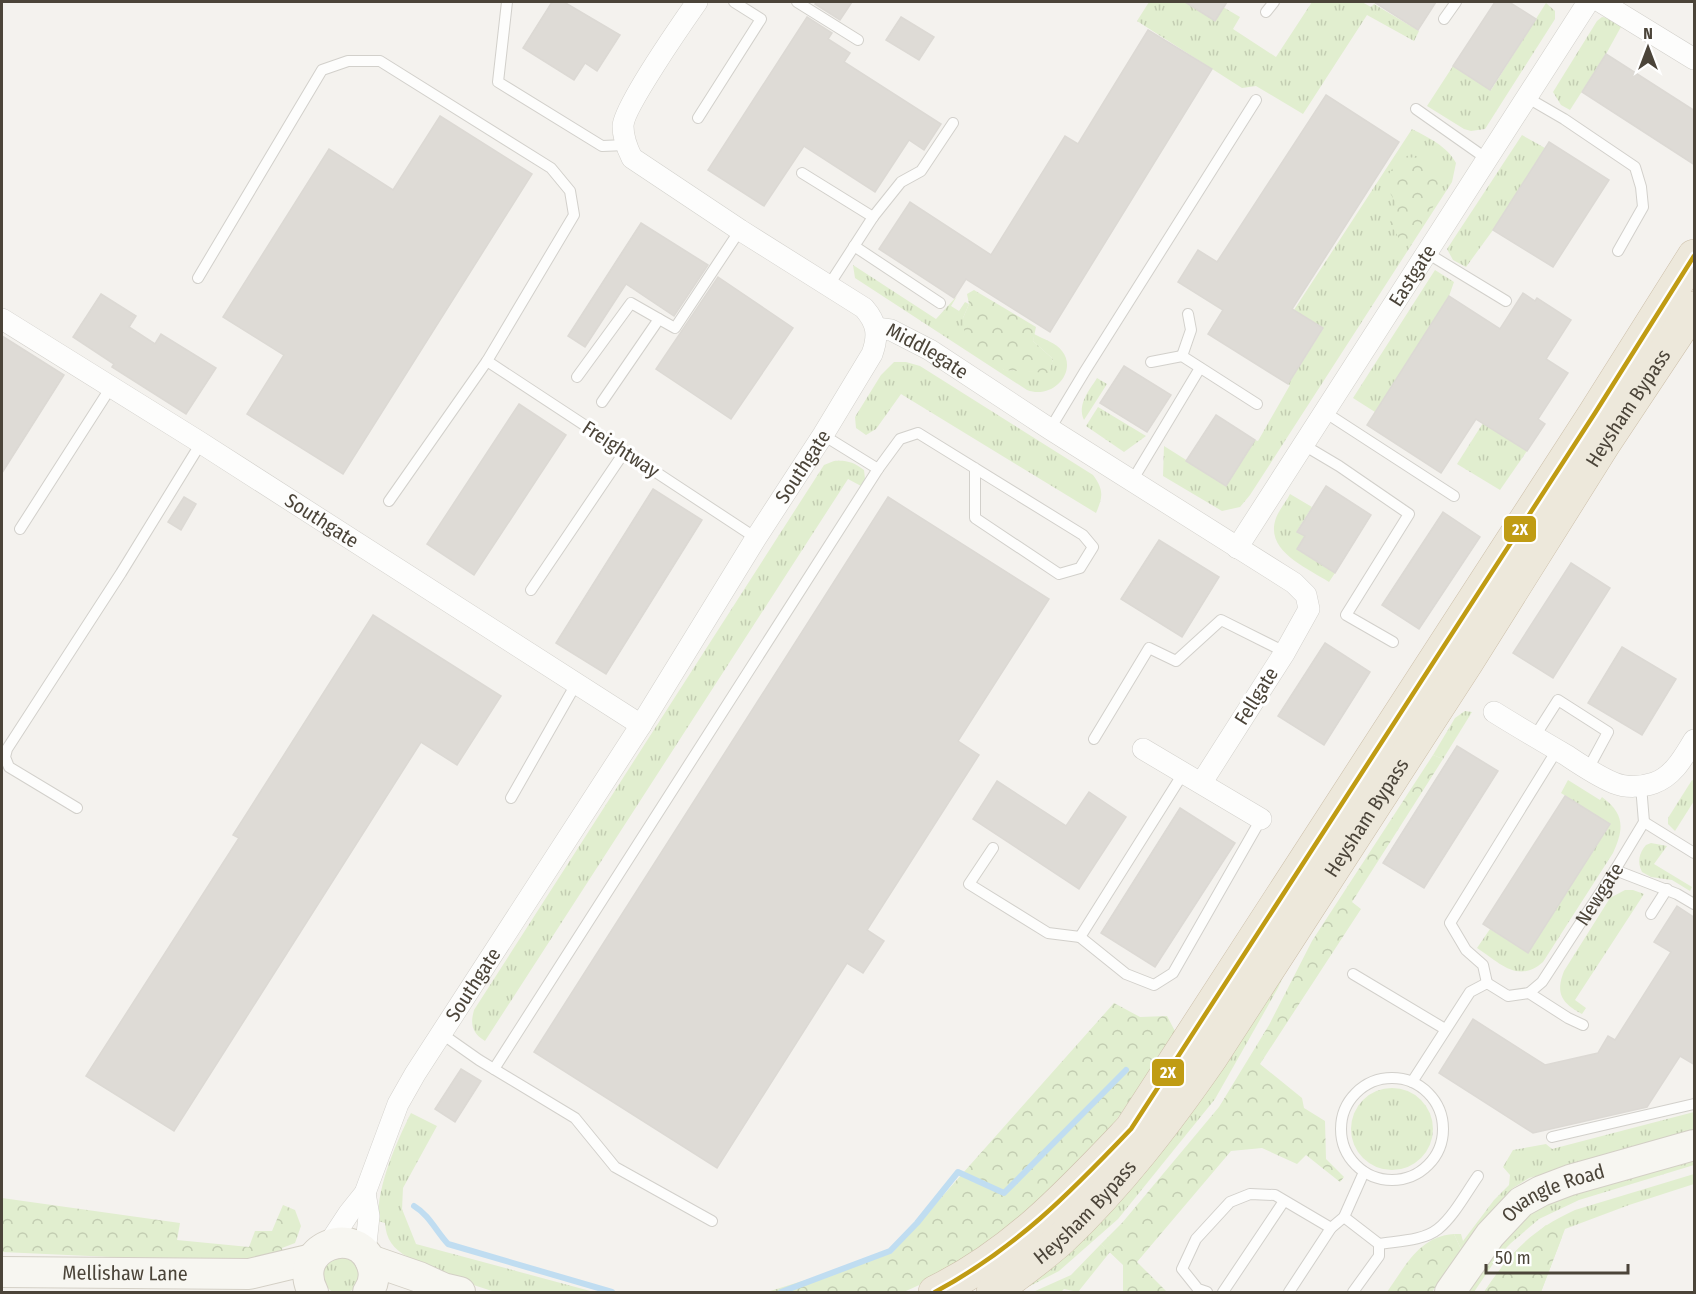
<svg xmlns="http://www.w3.org/2000/svg" width="1696" height="1294" font-family="'Fira Sans Condensed',sans-serif">
  <style>
    .grass { fill: url(#grass-tufts) }
    .forest { fill: url(#forest-crowns) }
    .lines { fill: none; stroke-linecap: round; stroke-linejoin: round }
    .stream { stroke: #c0ddf1; stroke-width: 6 }
    .building { fill: #dedbd6; stroke: #dcd9d4; stroke-width: 1.5 }
    .lane-casing { stroke: #d2d0cb; stroke-width: 12 }
    .street-casing { stroke: #d2d0cb; stroke-width: 22 }
    .secondary-casing { stroke: #d3cfc5; stroke-width: 32 }
    .highway-casing { stroke: #ccbfa9; stroke-width: 34 }
    .lane { stroke: #fdfdfc; stroke-width: 10 }
    .street { stroke: #fdfdfc; stroke-width: 21 }
    .secondary { stroke: #f7f6f1; stroke-width: 30 }
    .highway { stroke: #ede8db; stroke-width: 33 }
    .bus-1-casing { stroke: #fff; stroke-width: 9 }
    .bus-1 { stroke: #c09c14; stroke-width: 4.5 }
    .labels { text-anchor: middle; stroke-width: 6; stroke-linejoin: round; paint-order: stroke }
    .street-label { font-size: 20px; fill: #4b4439; stroke: #fff }
    .line-badge { stroke: #fff; stroke-width: 2 }
    .badge-label { font-size: 16px; text-anchor: middle; font-weight: bold; fill: #fff }
  </style>
  <defs>
    <pattern id="grass-tufts" width="24" height="20" patternUnits="userSpaceOnUse" patternTransform="scale(1.5)"><rect width="24" height="20" fill="#e1eecf"/><path d="M3 7l-1-3M5 7V3M7 7l1-3M15 17l-1-3M17 17v-4M19 17l1-3" fill="none" stroke="#c3cdb2"/></pattern>
    <pattern id="forest-crowns" width="20" height="18" patternUnits="userSpaceOnUse" patternTransform="scale(1.5)"><rect width="20" height="18" fill="#e1eecf"/><path d="M2 6a3 3 0 1 1 6 0M12 15a3 3 0 1 1 6 0" fill="none" stroke="#c3cdb2"/></pattern>
  </defs>
  <rect width="100%" height="100%" fill="#f4f2ee"/>
  <g class="grass">
    <polygon points="1149,2 1185,2 1214,20 1223,7 1240,17 1233,29 1276,57 1312,2 1362,2 1371,7 1374,4 1419,31 1414,41 1367,15 1303,114 1256,86 1242,88 1137,21"/>
    <polygon points="1546,3 1555,11 1555,19 1485,129 1471,131 1464,129 1427,106 1453,66 1491,90"/>
    <polygon points="1602,17 1609,18 1622,25 1606,54 1570,110 1561,105 1553,92 1597,21"/>
    <path d="M1412,129C1429,138 1447,146 1456,163L1452,182L1250,495L1240,507L1222,511L1163,476L1164,446L1226,485L1255,440L1258,441L1290,385L1288,384L1323,329L1294,310Z"/>
    <polygon points="1522,135 1545,148 1493,230 1466,267 1453,260 1447,249"/>
    <path d="M853,265L936,319L957,296L951,306L959,311L965,302L969,304L963,318L1004,370L1049,372L1053,359L1033,341L1034,334C1043,339 1057,343 1062,351C1078,371 1053,400 1027,390L855,278Z"/>
    <polygon points="1435,270 1454,282 1449,296 1405,365 1453,396 1397,379 1375,412 1353,398"/>
    <path d="M894,362H906L920,366L1093,475C1104,490 1103,497 1096,513L901,394L876,429L866,435L856,428L855,417L881,375Z"/>
    <path d="M1097,378L1107,384L1084,420C1077,404 1089,391 1097,378Z"/>
    <polygon points="1098,407 1146,436 1124,452 1086,426"/>
    <polygon points="1483,423 1527,451 1500,490 1457,464"/>
    <path d="M834,461C846,460 854,462 864,470L865,479L861,486L848,479L485,1041C472,1033 470,1024 474,1010L824,465Z"/>
    <path d="M1290,494L1312,507L1297,531L1305,536L1297,549L1335,573L1329,582C1307,568 1264,551 1276,518C1279,510 1286,502 1290,494Z"/>
    <polygon points="1465,711 1472,712 1443,759 1433,755 1455,718"/>
    <path d="M1568,780L1600,800L1602,797C1625,814 1624,829 1613,853L1543,962C1518,984 1500,963 1477,948L1490,929L1527,952L1609,824L1561,793Z"/>
    <polygon points="1692,780 1694,781 1694,801 1675,831 1668,824 1668,818"/>
    <path d="M1651,843L1667,846L1654,864L1692,887L1690,891L1672,880L1651,877L1642,872C1637,862 1639,853 1646,845Z"/>
    <path d="M1625,890H1633L1644,894L1575,1000L1586,1008L1582,1014C1562,1003 1555,994 1564,971L1610,898Z"/>
    <polygon points="1295,951 1278,988 1215,1099 1118,1219 1059,1271 1026,1288"/>
    <circle cx="1392" cy="1129" r="41"/>
    <polygon points="1694,1112 1694,1133 1529,1178 1513,1188 1461,1249 1454,1234 1461,1234 1463,1241 1494,1200 1509,1185 1510,1175 1503,1167 1513,1150 1546,1144 1552,1149"/>
    <path d="M411,1113L437,1126L403,1188L402,1209L416,1244L594,1292H495L406,1263L408,1257C393,1249 386,1239 385,1223L378,1221C377,1186 396,1143 411,1113Z"/>
    <polygon points="1694,1156 1694,1165 1579,1200 1539,1219 1511,1243 1499,1255 1474,1292 1465,1292 1481,1266 1526,1218 1539,1209 1573,1193"/>
    <path d="M1694,1174V1184L1629,1205L1565,1229L1541,1292H1484C1510,1253 1531,1230 1575,1210Z"/>
    <polygon points="1101,1244 1110,1252 1078,1292 1064,1289 1061,1292 1033,1292 1071,1275"/>
    <path d="M338,1256L351,1258L361,1274C353,1293 354,1292 333,1292C315,1280 322,1265 338,1256Z"/>
  </g>
  <g class="forest">
    <path d="M1408,157C1412,158 1419,157 1423,159C1433,163 1445,178 1441,189C1437,205 1419,229 1408,240H1400L1390,223L1396,203L1387,188L1385,180L1394,166Z"/>
    <polygon points="974,290 1036,327 1033,341 1053,359 1049,373 1004,370 965,339 963,318 969,304 967,294"/>
    <polygon points="1433,755 1443,759 1352,902 1361,909 1260,1064 1302,1098 1304,1108 1325,1121 1326,1159 1344,1177 1340,1182 1306,1155 1297,1164 1262,1148 1231,1151 1137,1262 1167,1292 1123,1292 1123,1265 1101,1244 1122,1223 1219,1107 1269,1025 1312,941"/>
    <polygon points="1114,1003 1140,1017 1167,1016 1176,1033 1115,1122 1009,1234 948,1272 906,1291 767,1292 892,1253"/>
    <polygon points="2,1198 180,1223 177,1240 249,1247 255,1231 272,1231 283,1205 295,1210 301,1226 295,1243 282,1248 284,1256 243,1263 2,1252"/>
    <polygon points="1546,1225 1562,1237 1541,1292 1484,1292 1509,1257"/>
    <path d="M1454,1234L1461,1249L1432,1292H1387C1405,1267 1419,1236 1454,1234Z"/>
  </g>
  <g class="lines">
    <g class="stream">
      <path d="M414,1206C429,1215 436,1231 448,1244L612,1292"/>
      <polyline points="781,1292 890,1251 917,1223 958,1172 1004,1193 1126,1070"/>
    </g>
  </g>
  <g class="building">
    <polygon points="552,2 564,2 620,35 597,71 585,63 574,80 523,48"/>
    <polygon points="817,2 852,2 840,20 815,4"/>
    <polygon points="1185,2 1227,2 1215,21"/>
    <polygon points="1374,2 1436,2 1418,30"/>
    <polygon points="1495,2 1509,2 1536,19 1490,90 1453,66"/>
    <polygon points="807,17 832,33 828,39 850,53 844,62 941,124 924,150 909,140 875,192 804,146 764,206 708,170"/>
    <polygon points="901,17 934,37 919,60 886,40"/>
    <polygon points="1148,30 1212,69 1050,332 966,279 954,298 879,249 910,202 991,255 1065,136 1078,144"/>
    <polygon points="1606,54 1695,111 1695,165 1582,92"/>
    <polygon points="1326,95 1399,142 1292,309 1323,328 1288,384 1208,334 1223,310 1178,282 1198,250 1217,262"/>
    <polygon points="440,116 532,174 343,474 247,414 284,355 223,317 329,149 393,190"/>
    <polygon points="1549,142 1609,180 1553,267 1493,230"/>
    <polygon points="641,223 708,265 674,316 626,284 585,347 568,336"/>
    <polygon points="718,277 793,328 731,419 656,369"/>
    <polygon points="1523,293 1535,301 1537,298 1571,320 1546,359 1568,373 1538,419 1545,424 1527,451 1476,419 1441,473 1367,425 1449,296 1500,329"/>
    <polygon points="101,294 136,316 129,327 155,344 161,334 216,368 186,414 112,367 114,364 73,337"/>
    <polygon points="2,336 64,375 2,473"/>
    <polygon points="1124,366 1171,395 1147,432 1100,403"/>
    <polygon points="519,404 566,435 474,575 427,544"/>
    <polygon points="1216,415 1255,440 1226,486 1186,461"/>
    <polygon points="1326,486 1371,515 1335,573 1297,549 1305,536 1297,532"/>
    <polygon points="653,489 702,520 606,674 556,643"/>
    <polygon points="184,497 196,504 181,530 168,522"/>
    <polygon points="888,497 1049,599 958,741 979,755 867,930 884,941 863,973 847,963 717,1168 534,1052"/>
    <polygon points="1443,512 1480,537 1419,629 1382,605"/>
    <polygon points="1159,540 1219,577 1182,637 1121,599"/>
    <polygon points="1571,563 1610,588 1553,678 1513,653"/>
    <polygon points="373,615 501,696 457,765 421,742 174,1131 86,1076 239,838 233,835"/>
    <polygon points="1325,643 1370,672 1324,745 1278,716"/>
    <polygon points="1622,647 1676,679 1642,735 1588,703"/>
    <polygon points="1457,746 1498,771 1424,888 1383,863"/>
    <polygon points="997,781 1066,826 1089,792 1126,817 1079,889 973,819"/>
    <polygon points="1565,796 1610,824 1528,953 1483,924"/>
    <polygon points="1180,808 1235,843 1155,967 1101,933"/>
    <polygon points="1677,906 1695,918 1695,1065 1680,1056 1647,1107 1533,1133 1439,1073 1473,1019 1545,1065 1598,1053 1608,1036 1615,1040 1671,952 1654,942"/>
    <polygon points="461,1069 481,1081 455,1122 435,1109"/>
  </g>
  <g class="lines">
    <g class="lane-casing">
      <g id="lane">
        <polyline points="507,2 498,82 602,146 626,145"/>
        <polyline points="797,2 858,40"/>
        <polyline points="1266,12 1274,2"/>
        <polyline points="1444,19 1456,2"/>
        <polyline points="1526,97 1564,119 1635,167 1641,187 1643,207 1618,251"/>
        <polyline points="1416,109 1487,159"/>
        <polyline points="698,118 761,19 734,2"/>
        <polyline points="802,173 873,217"/>
        <polyline points="854,246 940,303"/>
        <polyline points="1427,253 1506,301"/>
        <polyline points="198,278 322,70 348,61 380,61 551,168 570,191 574,215 487,361 389,501"/>
        <polyline points="829,285 873,217 901,182 921,171 953,123"/>
        <polyline points="1182,356 1191,330 1188,314"/>
        <polyline points="487,361 756,538"/>
        <polyline points="1151,362 1182,356 1257,404"/>
        <polyline points="577,377 631,303 659,319"/>
        <polyline points="602,402 659,319 675,328 740,230"/>
        <polyline points="1323,411 1454,496"/>
        <polyline points="1050,429 1085,371 1256,100"/>
        <polyline points="823,435 878,469 900,439 918,433 1083,535 1093,547 1080,568 1059,574 975,518 975,468"/>
        <polyline points="1302,444 1339,466 1409,514 1346,615 1393,642"/>
        <polyline points="1132,481 1200,368"/>
        <polyline points="20,529 111,387"/>
        <polyline points="531,590 625,451"/>
        <polyline points="1535,736 1558,700 1608,732 1588,769"/>
        <polyline points="1094,739 1149,648 1176,661 1221,620 1285,652"/>
        <polyline points="1184,772 1080,937 1126,974 1154,985 1173,973 1261,819"/>
        <polyline points="511,798 576,684"/>
        <polyline points="77,808 9,767 5,757 7,749 121,573 201,443"/>
        <polyline points="1644,822 1694,853"/>
        <polyline points="993,848 969,884 1048,933 1080,937"/>
        <polyline points="1615,870 1677,894 1694,904"/>
        <polyline points="1651,914 1667,889"/>
        <polyline points="1353,974 1445,1029"/>
        <polyline points="1487,983 1483,965 1466,950 1450,923 1557,750"/>
        <path id="s1" d="M1529,993L1542,982L1615,870L1644,822L1641,786"/>
        <polyline points="442,1034 479,1060 575,1118 615,1167 712,1221"/>
        <polyline points="494,1069 878,469"/>
        <circle cx="1392" cy="1129" r="51"/>
        <polyline points="1412,1082 1470,992 1487,983 1508,996 1529,993 1568,1018 1583,1025"/>
        <polyline points="1552,1137 1694,1104"/>
        <polyline points="1344,1217 1379,1244 1379,1256 1353,1292"/>
        <path d="M1379,1244C1397,1241 1423,1241 1438,1229C1454,1216 1466,1193 1478,1176"/>
        <polyline points="1207,1292 1198,1289 1182,1269 1196,1239 1230,1202 1250,1194 1275,1195 1331,1228"/>
        <polyline points="1223,1292 1284,1201"/>
        <polyline points="1289,1292 1331,1228 1344,1217 1364,1172"/>
      </g>
    </g>
    <g class="street-casing">
      <g id="street">
        <polyline points="1601,2 1694,59"/>
        <path id="s2" d="M2,319L198,441L641,725"/>
        <path id="s3" d="M876,328L891,330L930,350L1050,429L1294,583L1306,595L1309,609L1285,652L1202,782"/>
        <path id="s4" d="M1237,548L1588,2"/>
        <path d="M1494,712C1518,727 1542,741 1566,755C1581,765 1597,776 1614,783C1626,788 1642,787 1654,783C1674,776 1684,756 1694,740"/>
        <polyline points="1143,749 1261,819"/>
        <path id="s5" d="M328,1245L349,1213L365,1193L398,1104L415,1074L641,725L756,538L823,435L872,354C879,335 877,323 864,308L740,230L632,158C627,148 623,137 623,126C623,108 683,22 697,2"/>
        <polyline points="365,1253 369,1216 365,1193"/>
      </g>
    </g>
    <g class="secondary-casing">
      <g id="secondary">
        <polyline points="370,1260 419,1277 443,1288 460,1292"/>
        <path id="s6" d="M2,1272L249,1274L312,1259"/>
        <path d="M313,1292C290,1247 358,1222 372,1265C375,1274 374,1284 368,1292"/>
        <path id="s7" d="M1450,1292L1490,1235L1521,1202L1541,1191L1570,1180L1694,1145"/>
      </g>
    </g>
    <g class="highway-casing">
      <g id="highway">
        <path d="M935,1292C1014,1254 1071,1192 1131,1129L1595,413L1694,256"/>
        <path id="s8" d="M993,1292C1016,1275 1040,1258 1061,1239C1119,1184 1167,1121 1212,1056L1467,662L1605,442L1694,308"/>
      </g>
    </g>
    <use href="#lane" class="lane"/>
    <use href="#street" class="street"/>
    <use href="#secondary" class="secondary"/>
    <use href="#highway" class="highway"/>
    <g class="bus-1-casing">
      <path id="bus-1" d="M935,1292C1015,1249 1069,1194 1131,1129L1595,413L1694,256"/>
    </g>
    <use href="#bus-1" class="bus-1"/>
  </g>
  <g class="labels">
    <g class="street-label">
      <text dy="7" stroke="none"><textPath href="#s4" startOffset="324">Eastgate</textPath></text>
      <text dy="7" stroke="none"><textPath href="#s3" startOffset="57">Middlegate</textPath></text>
      <text dy="7" stroke="none"><textPath href="#s8" startOffset="1094">Heysham Bypass</textPath></text>
      <text transform="translate(621 449) rotate(33)" y="7">Freightway</text>
      <text dy="7" stroke="none"><textPath href="#s5" startOffset="914">Southgate</textPath></text>
      <text dy="7" stroke="none"><textPath href="#s2" startOffset="378">Southgate</textPath></text>
      <text transform="translate(1256 696) rotate(-58)" y="7">Fellgate</text>
      <text dy="7" stroke="none"><textPath href="#s8" startOffset="608">Heysham Bypass</textPath></text>
      <text dy="7" stroke="none"><textPath href="#s1" startOffset="122">Newgate</textPath></text>
      <text dy="7" stroke="none"><textPath href="#s5" startOffset="300">Southgate</textPath></text>
      <text dy="7" stroke="none"><textPath href="#s7" startOffset="148">Ovangle Road</textPath></text>
      <text dy="7" stroke="none"><textPath href="#s8" startOffset="122">Heysham Bypass</textPath></text>
      <text dy="7" stroke="none"><textPath href="#s6" startOffset="123">Mellishaw Lane</textPath></text>
    </g>
  </g>
  <g class="line-badge">
    <rect x="1503" y="515" width="34" height="28" rx="6" fill="#c09c14"/>
    <rect x="1151" y="1058" width="34" height="29" rx="6" fill="#c09c14"/>
  </g>
  <g class="badge-label">
    <text x="1520" y="535">2X</text>
    <text x="1168" y="1078">2X</text>
  </g>
  <rect width="1696" height="1294" fill="none" stroke="#4b4439" stroke-width="6"/>
  <g transform="translate(1648 48)" stroke="#ffffff" stroke-width="4.5" paint-order="stroke">
  <path d="M0-4.5L10 22L0 15L-10 22Z" fill="#4b4439"/>
  <text y="-9" font-size="16" font-weight="bold" text-anchor="middle" fill="#4b4439">N</text>
  </g>
  <path d="M1486 1264v9h142v-9" fill="none" stroke="#4b4439" stroke-width="3"/>
  <text x="1495" y="1264" font-size="18" fill="#4b4439" stroke="#ffffff" stroke-width="4.5" paint-order="stroke">50 m</text>
</svg>
